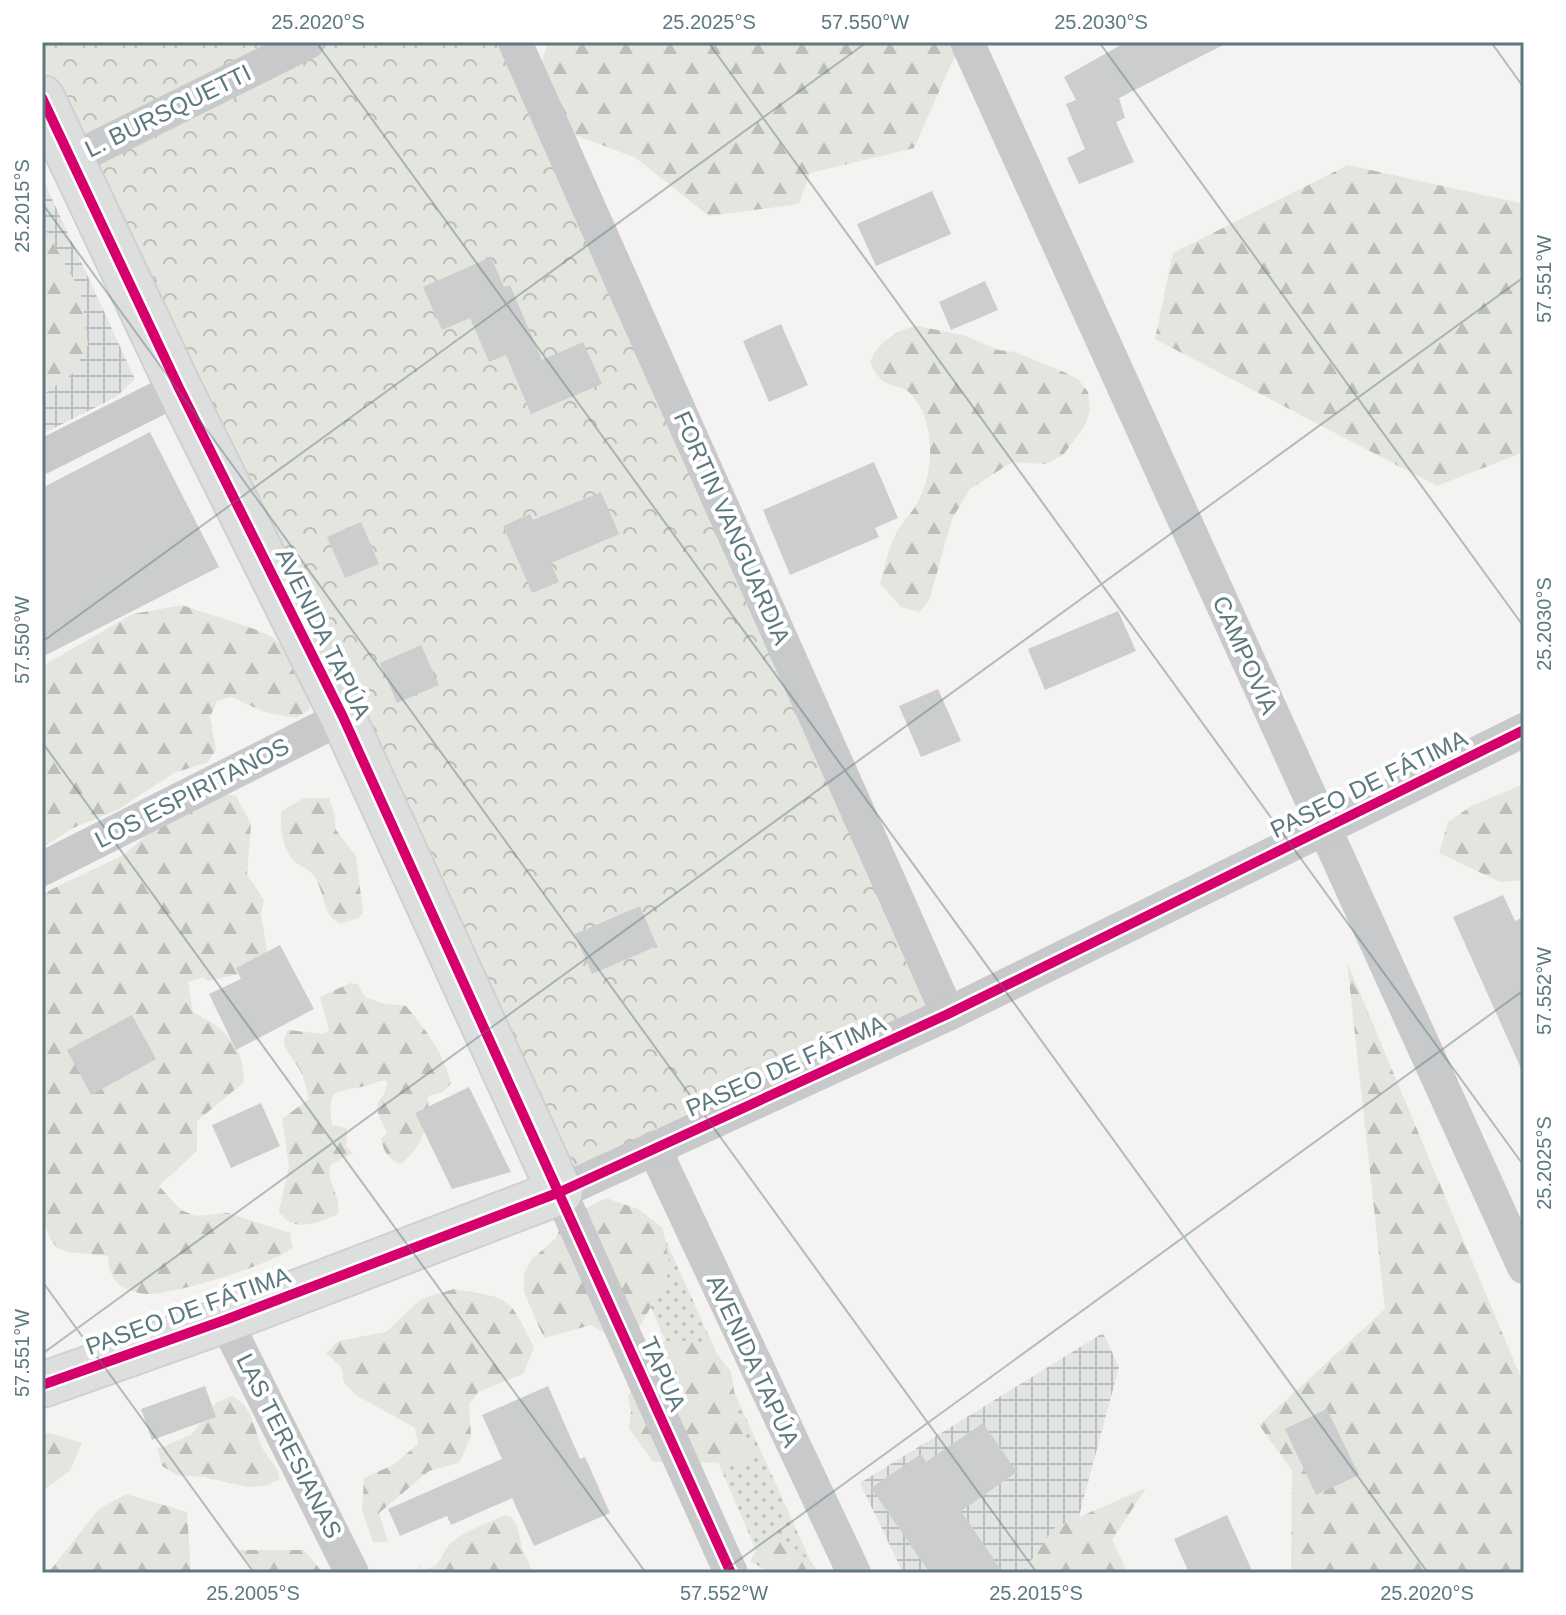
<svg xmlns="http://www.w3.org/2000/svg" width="1566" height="1615" font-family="Helvetica,sans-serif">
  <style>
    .industrial { fill: url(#industrial-grid) }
    .grass { fill: url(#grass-dots) }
    .forest { fill: url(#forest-firs) }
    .park { fill: url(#park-crowns) }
    .building { fill: #cccecd }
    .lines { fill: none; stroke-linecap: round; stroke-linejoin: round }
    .secondary-casing { stroke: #cfd0d0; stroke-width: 48 }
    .street { stroke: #c7c9ca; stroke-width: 34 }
    .secondary { stroke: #dddfde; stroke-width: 44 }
    .cycleway-casing { stroke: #fff; stroke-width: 15 }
    .cycleway { stroke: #d6006c; stroke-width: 10 }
    .ticks { fill: none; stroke: #5c797f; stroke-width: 2; stroke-opacity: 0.45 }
    .labels { text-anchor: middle; stroke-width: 8; stroke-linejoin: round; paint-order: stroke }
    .street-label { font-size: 24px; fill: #5c797f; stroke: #fff }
    .neatline { fill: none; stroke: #5c797f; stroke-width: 3 }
    .ticks-label { font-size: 20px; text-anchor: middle; fill: #5c797f }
  </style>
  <defs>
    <pattern id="industrial-grid" width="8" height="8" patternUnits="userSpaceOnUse" patternTransform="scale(2)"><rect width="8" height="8" fill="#e3e4e4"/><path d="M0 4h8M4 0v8" fill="none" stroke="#bbbebe"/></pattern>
    <pattern id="grass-dots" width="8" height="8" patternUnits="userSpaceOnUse" patternTransform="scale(2)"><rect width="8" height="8" fill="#e4e5de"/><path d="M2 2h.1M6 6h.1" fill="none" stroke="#bcbeb9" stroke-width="1.8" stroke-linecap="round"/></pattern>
    <pattern id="forest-firs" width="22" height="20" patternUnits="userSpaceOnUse" patternTransform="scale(2)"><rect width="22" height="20" fill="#e4e5de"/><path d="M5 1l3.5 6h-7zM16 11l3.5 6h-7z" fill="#bcbeb9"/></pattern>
    <pattern id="park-crowns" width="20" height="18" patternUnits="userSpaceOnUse" patternTransform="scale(2)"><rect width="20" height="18" fill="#e4e5de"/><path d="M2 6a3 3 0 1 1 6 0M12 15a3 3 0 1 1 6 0" fill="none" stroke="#bcbeb9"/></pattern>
  </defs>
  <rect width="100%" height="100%" fill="#f4f3f1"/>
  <g class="industrial">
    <polygon points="42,177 135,379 116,397 42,434"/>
    <polygon points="1103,1333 1119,1367 1072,1542 1038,1573 903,1573 860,1483"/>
  </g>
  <polygon class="grass" points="657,1231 666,1241 816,1573 766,1573 629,1257"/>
  <g class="forest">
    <polygon points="548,42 961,42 914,148 810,173 799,204 709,216 636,158 526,116"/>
    <polygon points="1348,165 1524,204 1524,452 1437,486 1155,339 1173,253"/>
    <polygon points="42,223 81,292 88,345 72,374 42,396"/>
    <path d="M918,326L966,336L998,350L1015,352L1064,372L1078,379L1088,392L1090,411L1084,427L1063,455L1046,464L1012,462L970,489L952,519L929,601L919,612L901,607L880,583C885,566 889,545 898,530C903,521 911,514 916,505C934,475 936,428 915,399C900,377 885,397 870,362C879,342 896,329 918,326Z"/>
    <path d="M182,605C208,615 247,624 270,636C289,647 309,689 310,710L296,718L264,712L232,697L217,701L210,717L216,749L208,762L174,773L119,809L73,828L42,848V666L133,614Z"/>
    <polygon points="1524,784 1524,880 1500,882 1439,853 1448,822 1473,805"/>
    <path d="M220,793L236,796L251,824L247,874L264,900L261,915L269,962L257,970L208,981L203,977L188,982L193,1012C224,1028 244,1044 244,1082L197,1121V1151L159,1186L181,1210L196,1216L228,1213L290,1233L293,1248C269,1265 184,1291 153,1294C144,1295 132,1292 123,1287C111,1281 109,1268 108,1256C61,1250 51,1260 42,1208V894L125,854L175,809Z"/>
    <path d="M304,798H329L334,812L336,830L356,856L363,913L358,918L341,924C322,917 325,891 314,876C309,869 299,866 293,860C282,847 280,827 281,811Z"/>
    <polygon points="1347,962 1524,1385 1524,1573 1291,1573 1292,1470 1259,1425 1385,1309"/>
    <path d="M350,983L358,984L365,997L381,1003L406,1006C426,1030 443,1052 451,1083L443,1092L428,1096C430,1124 423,1146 401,1164C390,1161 383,1151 381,1139L387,1133C366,1092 384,1111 387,1081C377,1080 371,1085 361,1087C331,1092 328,1091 332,1125L347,1128L346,1147L353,1153L330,1165C326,1183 342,1197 338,1214C319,1223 291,1234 279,1211L289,1167L282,1119L309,1099C306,1090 305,1080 301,1072C293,1057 277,1046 288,1030L323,1034L329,1030L320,997Z"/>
    <polygon points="606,1198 638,1209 663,1228 669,1262 667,1279 634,1336 620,1343 591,1325 544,1338 524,1292 524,1274 531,1260 556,1238 563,1220"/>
    <path d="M454,1289C512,1299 507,1294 534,1347L523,1374L478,1392L469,1405L471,1436L459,1463L429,1471L379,1513L388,1542H373L362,1511L364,1478L393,1465L418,1444L415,1428L356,1395L344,1383L341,1367L326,1353L338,1341L386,1332L421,1299Z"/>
    <polygon points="664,1341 696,1341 711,1346 731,1372 739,1421 752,1450 743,1463 653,1462 629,1428 631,1411 628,1395 652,1373"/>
    <path d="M232,1396C255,1407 253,1432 264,1451C270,1461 278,1466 280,1479L265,1486L248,1487L203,1477L177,1475L162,1466L158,1451L155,1450L192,1434L217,1402Z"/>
    <polygon points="50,1433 82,1443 70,1471 42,1491 42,1434"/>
    <polygon points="1146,1488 1112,1540 1128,1573 1022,1573 1054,1528"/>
    <polygon points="126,1494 187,1512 191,1573 48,1573 99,1509"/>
    <path d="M505,1515L512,1518L517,1525L522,1548L533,1573H413L420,1565V1569C444,1570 439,1553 452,1542C466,1530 489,1523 505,1515Z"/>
    <polygon points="772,1538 787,1541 821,1573 764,1573 763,1568 750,1561 759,1546"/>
    <polygon points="238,1550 304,1550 323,1573 255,1573"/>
  </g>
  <g class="park">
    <polygon points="42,42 298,42 80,144 42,62"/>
    <polygon points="308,42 515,42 948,1014 560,1192 71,160"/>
  </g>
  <g class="building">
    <polygon points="1126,42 1229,42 1119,98 1125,118 1116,122 1134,162 1079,184 1067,158 1085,149 1066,104 1076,100 1064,77"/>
    <polygon points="932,191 951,234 876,266 857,224"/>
    <polygon points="491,257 504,287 510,285 542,360 583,342 602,384 531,414 506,355 489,362 470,318 442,330 423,287"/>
    <polygon points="985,281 998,310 951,330 939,302"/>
    <polygon points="781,324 808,385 769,402 743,341"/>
    <polygon points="150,432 219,567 42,657 42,488"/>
    <polygon points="874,462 898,518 875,528 879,537 790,575 763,510"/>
    <polygon points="601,492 619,534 551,563 559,582 532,593 503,526 530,514 533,520"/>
    <polygon points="361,522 379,564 345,578 327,537"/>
    <polygon points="1118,611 1136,651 1045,690 1028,649"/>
    <polygon points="421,645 439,685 397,703 380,663"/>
    <polygon points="938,689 961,741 921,757 899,706"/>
    <polygon points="1503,895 1515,921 1524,917 1524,1075 1453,917"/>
    <polygon points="640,906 657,946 592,974 575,934"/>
    <polygon points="280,945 314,1009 236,1050 209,994 241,979 236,968"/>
    <polygon points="132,1015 156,1059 91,1095 67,1050"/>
    <polygon points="469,1087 511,1172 452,1189 415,1113"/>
    <polygon points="261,1103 280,1146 231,1168 212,1125"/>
    <polygon points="205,1386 216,1417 152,1440 141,1409"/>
    <polygon points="548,1386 580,1459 585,1457 610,1513 534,1546 512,1498 451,1525 447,1516 400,1536 388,1509 502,1459 482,1415"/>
    <polygon points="1327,1409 1359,1475 1316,1495 1285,1429"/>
    <polygon points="983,1423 1017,1472 961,1511 1003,1573 930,1573 871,1488 921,1454 926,1462"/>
    <polygon points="1227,1515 1253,1573 1189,1573 1174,1539"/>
  </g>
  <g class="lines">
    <g class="secondary-casing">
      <polyline id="secondary" points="42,98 179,388 343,717 560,1192 225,1320 42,1385"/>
    </g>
    <g class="street">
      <polyline points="515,42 948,1014"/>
      <polyline points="967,42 1524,1267"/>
      <polyline points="71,160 308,42"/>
      <polyline points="42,457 179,388"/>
      <polyline points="42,869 343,717"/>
      <polyline points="654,1148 854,1573"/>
      <polyline points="225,1320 352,1573"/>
      <polyline points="731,1573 560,1192 948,1014 1524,730"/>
    </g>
    <use href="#secondary" class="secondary"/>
    <g class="cycleway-casing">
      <g id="cycleway">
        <polyline points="42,98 179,388 343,717 731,1573"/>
        <polyline points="42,1385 225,1320 560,1192 948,1014 1524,730"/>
      </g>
    </g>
    <use href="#cycleway" class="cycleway"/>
  </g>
  <path class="ticks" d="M316,42L1428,1573M708,42L1524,1166M1099,42L1524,627M1491,42L1524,88M42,203L1037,1573M42,642L867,42M42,742L646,1573M42,1281L254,1573M42,1354L1524,277M721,1573L1524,990"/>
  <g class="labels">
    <g class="street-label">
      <text transform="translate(168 111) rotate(-26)" y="8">L. BURSQUETTI</text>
      <text transform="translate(732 528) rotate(66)" y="8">FORTIN VANGUARDIA</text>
      <text transform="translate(323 634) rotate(64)" y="8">AVENIDA TAPÚA</text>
      <text transform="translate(1245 655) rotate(66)" y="8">CAMPOVÍA</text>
      <text transform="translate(1369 784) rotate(-26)" y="8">PASEO DE FÁTIMA</text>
      <text transform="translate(192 793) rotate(-27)" y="8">LOS ESPIRITANOS</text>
      <text transform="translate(786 1066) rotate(-24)" y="8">PASEO DE FÁTIMA</text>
      <text transform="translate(188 1311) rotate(-20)" y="8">PASEO DE FÁTIMA</text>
      <text transform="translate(753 1361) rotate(65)" y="8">AVENIDA TAPÚA</text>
      <text transform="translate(663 1374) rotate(66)" y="8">TAPUA</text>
      <text transform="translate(289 1446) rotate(63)" y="8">LAS TERESIANAS</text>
    </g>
  </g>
  <rect width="1566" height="1615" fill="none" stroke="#ffffff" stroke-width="88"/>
  <rect x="44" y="44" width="1478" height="1527" class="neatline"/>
  <g class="ticks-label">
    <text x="318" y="29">25.2020°S</text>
    <text x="709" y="29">25.2025°S</text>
    <text x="865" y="29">57.550°W</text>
    <text x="1101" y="29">25.2030°S</text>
    <text transform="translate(22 206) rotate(-90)" y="7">25.2015°S</text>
    <text transform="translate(1544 279) rotate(-90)" y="7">57.551°W</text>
    <text transform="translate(1544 624) rotate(-90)" y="7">25.2030°S</text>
    <text transform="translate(22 640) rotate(-90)" y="7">57.550°W</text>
    <text transform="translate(1544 991) rotate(-90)" y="7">57.552°W</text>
    <text transform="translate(1544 1163) rotate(-90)" y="7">25.2025°S</text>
    <text transform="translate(22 1353) rotate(-90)" y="7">57.551°W</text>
    <text x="253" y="1600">25.2005°S</text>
    <text x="724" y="1600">57.552°W</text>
    <text x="1036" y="1600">25.2015°S</text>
    <text x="1427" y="1600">25.2020°S</text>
  </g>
</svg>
